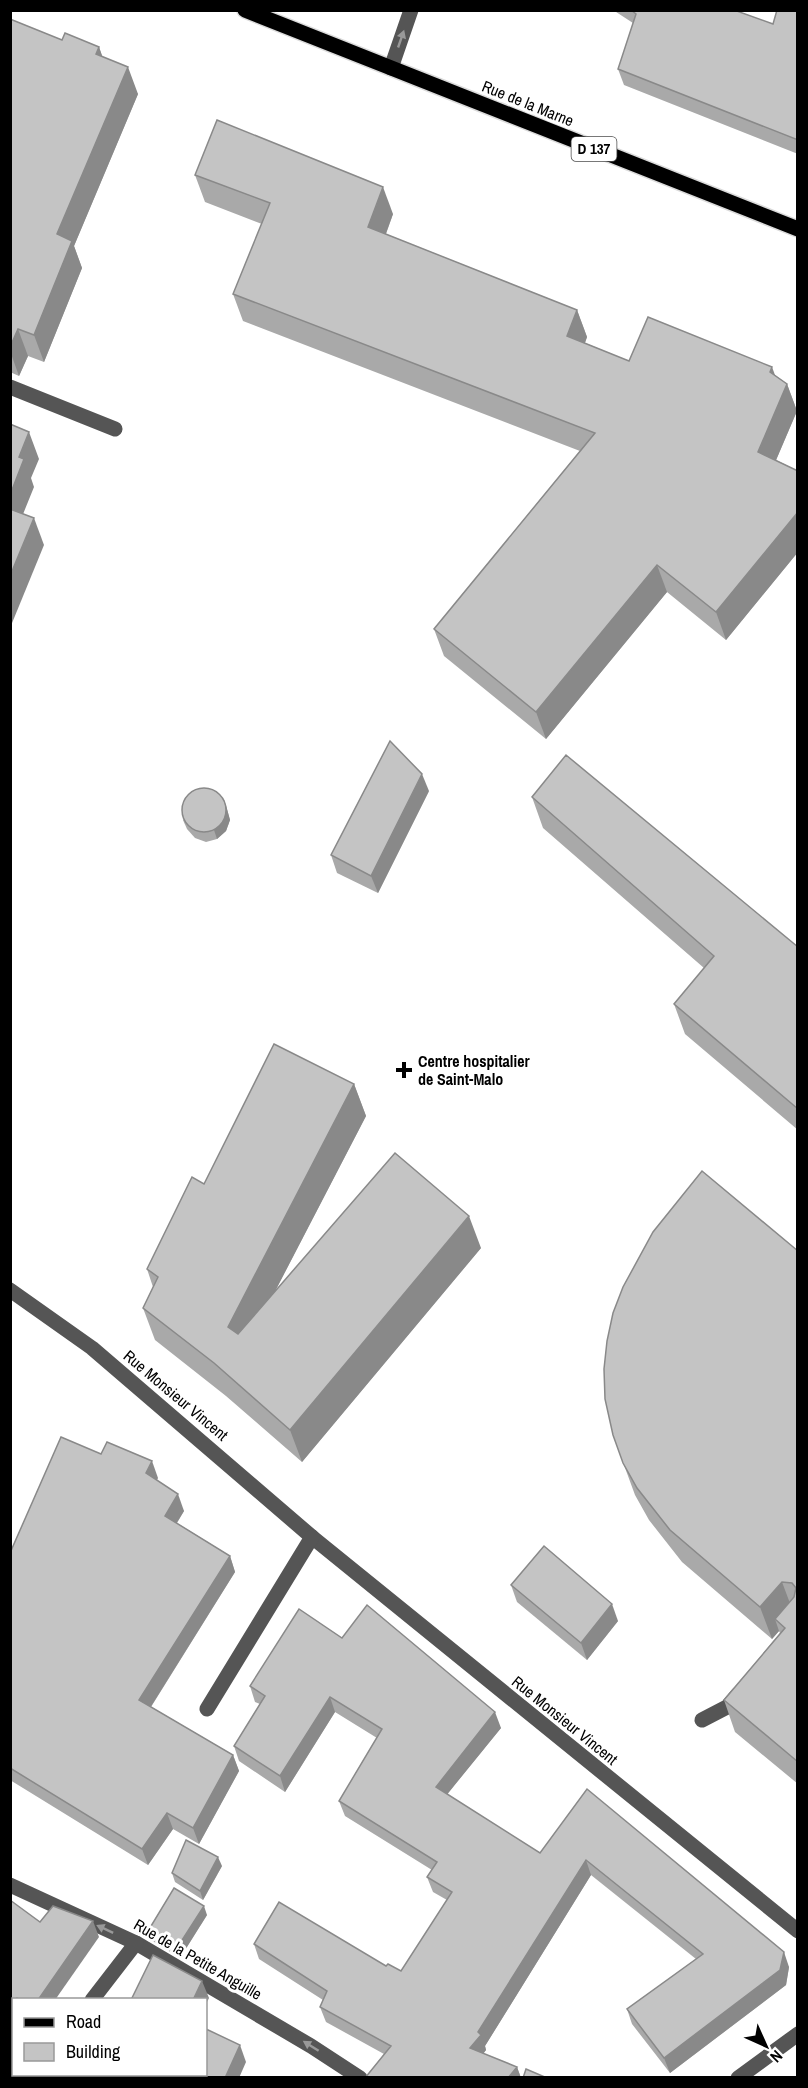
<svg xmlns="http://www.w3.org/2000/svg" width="808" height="2088" font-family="'Archivo Narrow',sans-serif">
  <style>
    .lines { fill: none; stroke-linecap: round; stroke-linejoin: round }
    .major-casing { stroke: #dbdbdb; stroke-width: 18 }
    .minor { stroke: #555; stroke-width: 15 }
    .major { stroke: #000; stroke-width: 15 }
    .wall { fill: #a9a9a9 }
    .shaded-wall { fill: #898989 }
    .building { fill: #c4c4c4; stroke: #898989; stroke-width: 1.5 }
    .oneway { fill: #999 }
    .poi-dot { fill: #000; stroke: #fff; stroke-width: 2 }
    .labels { text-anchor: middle; stroke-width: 6; stroke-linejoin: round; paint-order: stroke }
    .shield { fill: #fff; stroke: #4c4c4c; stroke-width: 1.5 }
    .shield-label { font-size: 15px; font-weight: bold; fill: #000 }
    .street-label { font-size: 16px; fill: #000; stroke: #fff }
    .poi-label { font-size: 16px; font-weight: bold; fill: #000; stroke: #fff; text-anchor: start }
  </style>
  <rect width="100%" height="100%" fill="#fff"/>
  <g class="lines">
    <g class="major-casing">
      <polyline id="major" points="245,10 798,229"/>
    </g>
    <g class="minor">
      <polyline points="391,68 411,10"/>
      <polyline points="10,387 115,429"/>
      <polyline points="10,1290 92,1348 312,1537 798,1931"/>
      <polyline points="207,1709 312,1537"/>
      <polyline points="702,1720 727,1707 738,1694"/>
      <polyline points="10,1885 136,1943 311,2046 360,2078"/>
      <polyline points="92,2000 136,1943"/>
      <polyline points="32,2078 34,2074"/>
      <polyline points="738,2078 798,2034"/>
    </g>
    <use href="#major" class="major"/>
  </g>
  <g class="wall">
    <polygon points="613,10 734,10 773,24 798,10 798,154 624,85 618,69 633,23"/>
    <polygon points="10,17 12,20 62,40 99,47 102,56 138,94 74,246 82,268 44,362 28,356 19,376 10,372"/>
    <polygon points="195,175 393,214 386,234 577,310 587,337 585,343 629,361 775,375 787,384 797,411 776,460 798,471 798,552 726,640 667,592 546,739 444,656 434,629 580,451 243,321 233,294 262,224 205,202"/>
    <polygon points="429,791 378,893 337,873 331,855"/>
    <polygon points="532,797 798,947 798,1130 685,1034 674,1004 704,968 543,828"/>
    <polygon points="224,800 227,809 230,820 226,831 217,839 206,842 195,838 187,829 183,820"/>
    <polygon points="354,1084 366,1116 274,1293 481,1248 302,1462 226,1396 155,1340 143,1308 153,1287 147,1269 204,1184"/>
    <polygon points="798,1251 798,1784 735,1732 724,1700 780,1633 779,1631 772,1639 682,1562 649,1520 635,1495 613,1435"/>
    <polygon points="158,1478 156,1480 184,1511 177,1523 230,1556 235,1572 151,1707 233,1755 239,1771 199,1844 173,1829 148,1865 10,1780 10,1553"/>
    <polygon points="511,1585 618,1621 587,1660 517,1602"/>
    <polygon points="342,1638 501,1728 447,1794 540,1853 587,1789 789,1967 786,1985 670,2073 632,2024 627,2009 696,1959 591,1875 485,2046 486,2050 483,2054 517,2067 521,2078 365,2078 384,2054 326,2022 320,2007 323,2000 259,1959 254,1944 386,1966 401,1971 447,1900 433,1892 427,1877 432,1870 345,1816 339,1801 377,1738 335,1712 285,1792 239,1761 234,1746 260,1704 255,1702 250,1686"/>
    <polygon points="222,1866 203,1900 175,1882 172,1873"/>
    <polygon points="207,1915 180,1958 151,1940 148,1931"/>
  </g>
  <g class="shaded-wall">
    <polygon points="99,47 109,75 96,54"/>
    <polygon points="128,67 138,94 74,246 82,268 44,362 34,335 57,234"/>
    <polygon points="383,187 393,214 378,255 368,227"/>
    <polygon points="577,310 587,337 577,364 567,336"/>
    <polygon points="18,329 28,356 19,376 10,351 10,347"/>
    <polygon points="772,367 782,394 770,372"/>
    <polygon points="787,384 797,411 768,479 758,452"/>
    <polygon points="29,432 39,459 31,478 34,487 15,534 10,520 10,495 19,457"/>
    <polygon points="798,512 798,552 726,640 716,612"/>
    <polygon points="34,518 44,545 10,628 10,576"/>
    <polygon points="657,565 667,592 546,739 536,712"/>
    <polygon points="422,774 429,791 378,893 371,876"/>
    <polygon points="224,800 227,809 230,820 226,831 217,839 214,830"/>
    <polygon points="354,1084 366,1116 240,1359 228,1327"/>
    <polygon points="469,1216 481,1248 302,1462 290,1430"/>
    <polygon points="152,1461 158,1478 152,1490 146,1473"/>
    <polygon points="178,1494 184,1511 171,1532 165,1516"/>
    <polygon points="230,1556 235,1572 145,1716 139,1700"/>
    <polygon points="782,1582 794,1614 775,1619 779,1631 772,1639 760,1607"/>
    <polygon points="612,1604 618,1621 587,1660 581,1643"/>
    <polygon points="330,1697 335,1712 285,1792 280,1776"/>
    <polygon points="495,1712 501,1728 441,1802 436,1787"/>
    <polygon points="233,1755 239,1771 199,1844 193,1828"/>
    <polygon points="167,1813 173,1829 148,1865 142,1849"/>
    <polygon points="218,1857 222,1866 203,1900 200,1891"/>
    <polygon points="586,1860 591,1875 485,2046 486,2050 475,2064 470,2048 478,2032"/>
    <polygon points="204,1906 207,1915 180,1958 177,1948"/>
    <polygon points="93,1921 99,1937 55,2000 38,2000"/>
    <polygon points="784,1952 789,1967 786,1985 670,2073 664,2058"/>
    <polygon points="202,1981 209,1998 206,2004 206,2000 193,2000"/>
    <polygon points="14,2003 14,2027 10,2031 10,2007"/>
    <polygon points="240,2045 246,2062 239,2078 225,2078"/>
    <polygon points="517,2067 521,2078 508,2078"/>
  </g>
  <g class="building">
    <polygon points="631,10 734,10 773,24 777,10 798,10 798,140 618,69 636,14"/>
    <polygon points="10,19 62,40 65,33 99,47 96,54 128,67 57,234 72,241 34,335 18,329 10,347"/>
    <polygon points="217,120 383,187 368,227 577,310 567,336 629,361 648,317 772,367 770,372 787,384 758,452 798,471 798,512 716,612 657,565 536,712 434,629 595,433 233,294 270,203 195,175"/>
    <polygon points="10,424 29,432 19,457 24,459 10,495"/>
    <polygon points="10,509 34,518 10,576"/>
    <polygon points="390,741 422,774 371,876 331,855"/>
    <polygon points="566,755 798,947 798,1109 674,1004 714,956 532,797"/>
    <circle cx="204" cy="810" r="22"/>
    <polygon points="274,1044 354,1084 228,1327 238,1334 395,1153 469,1216 290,1430 214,1363 143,1308 158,1277 147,1269 192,1177 204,1184"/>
    <polygon points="702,1171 798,1251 798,1762 724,1700 785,1628 775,1619 794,1597 796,1588 792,1583 782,1582 760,1607 670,1530 637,1488 623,1463 613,1435 605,1399 604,1369 607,1341 613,1313 623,1287 653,1232"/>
    <polygon points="61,1437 101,1454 107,1442 152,1461 146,1473 178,1494 165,1516 230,1556 139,1700 233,1755 193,1828 167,1813 142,1849 10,1768 10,1553"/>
    <polygon points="544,1546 612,1604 581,1643 511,1585"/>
    <polygon points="367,1605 495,1712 436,1787 540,1853 587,1789 784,1952 780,1970 664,2058 627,2009 703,1954 586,1860 478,2032 481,2035 470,2048 517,2067 508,2078 365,2078 391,2046 320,2007 327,1991 254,1944 279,1902 386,1966 388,1964 401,1971 452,1892 427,1877 437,1862 339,1801 382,1729 330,1697 280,1776 234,1746 265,1696 250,1686 299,1609 342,1638"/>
    <polygon points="186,1840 218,1857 200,1891 172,1873"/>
    <polygon points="174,1888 204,1906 177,1948 148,1931"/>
    <polygon points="10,1900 40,1922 53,1906 93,1921 38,2000 20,2000 17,1998 16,2000 14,2000 14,2003 10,2007"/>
    <polygon points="153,1955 202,1981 193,2000 131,2000"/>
    <polygon points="206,2029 240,2045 225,2078 75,2078 76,2074 206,2074"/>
    <polygon points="526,2069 547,2078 523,2078"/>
  </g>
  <defs><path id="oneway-solid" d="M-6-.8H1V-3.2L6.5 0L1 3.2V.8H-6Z" transform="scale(1.5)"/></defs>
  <g class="oneway">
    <use href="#oneway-solid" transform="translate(401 39) rotate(-71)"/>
    <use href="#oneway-solid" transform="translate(105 1929) rotate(-155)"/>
    <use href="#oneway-solid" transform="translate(311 2046) rotate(-148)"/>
  </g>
  <path class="poi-dot" d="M401 1061h6v6h6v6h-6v6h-6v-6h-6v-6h6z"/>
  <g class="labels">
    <rect class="shield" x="571.5" y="137" width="45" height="24" rx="4.5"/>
    <g class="shield-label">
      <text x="594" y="154">D 137</text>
    </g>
    <g class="street-label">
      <text transform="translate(528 103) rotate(22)" y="6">Rue de la Marne</text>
      <text transform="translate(176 1395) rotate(40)" y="6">Rue Monsieur Vincent</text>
      <text transform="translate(565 1720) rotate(39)" y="6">Rue Monsieur Vincent</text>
      <text transform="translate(198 1959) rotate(30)" y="6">Rue de la Petite Anguille</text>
    </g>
    <g class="poi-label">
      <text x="418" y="1067">Centre hospitalier<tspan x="418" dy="18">de Saint-Malo</tspan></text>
    </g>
  </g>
  <rect width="808" height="2088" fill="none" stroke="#000000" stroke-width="24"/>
  <rect x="12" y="1998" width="195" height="78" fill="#ffffff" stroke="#999999" stroke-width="1.5"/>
  <rect x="24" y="2018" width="30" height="9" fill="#000000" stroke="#999999" stroke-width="1.5"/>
  <text x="66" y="2028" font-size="18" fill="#000000">Road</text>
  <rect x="24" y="2043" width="30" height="18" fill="#c4c4c4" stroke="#999999" stroke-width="1.5"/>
  <text x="66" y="2058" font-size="18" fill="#000000">Building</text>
  <g transform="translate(766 2046) rotate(135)" stroke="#ffffff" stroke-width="4.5" paint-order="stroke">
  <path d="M0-4.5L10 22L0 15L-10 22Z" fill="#000000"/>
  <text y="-9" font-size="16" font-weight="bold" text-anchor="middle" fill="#000000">N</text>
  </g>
</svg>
